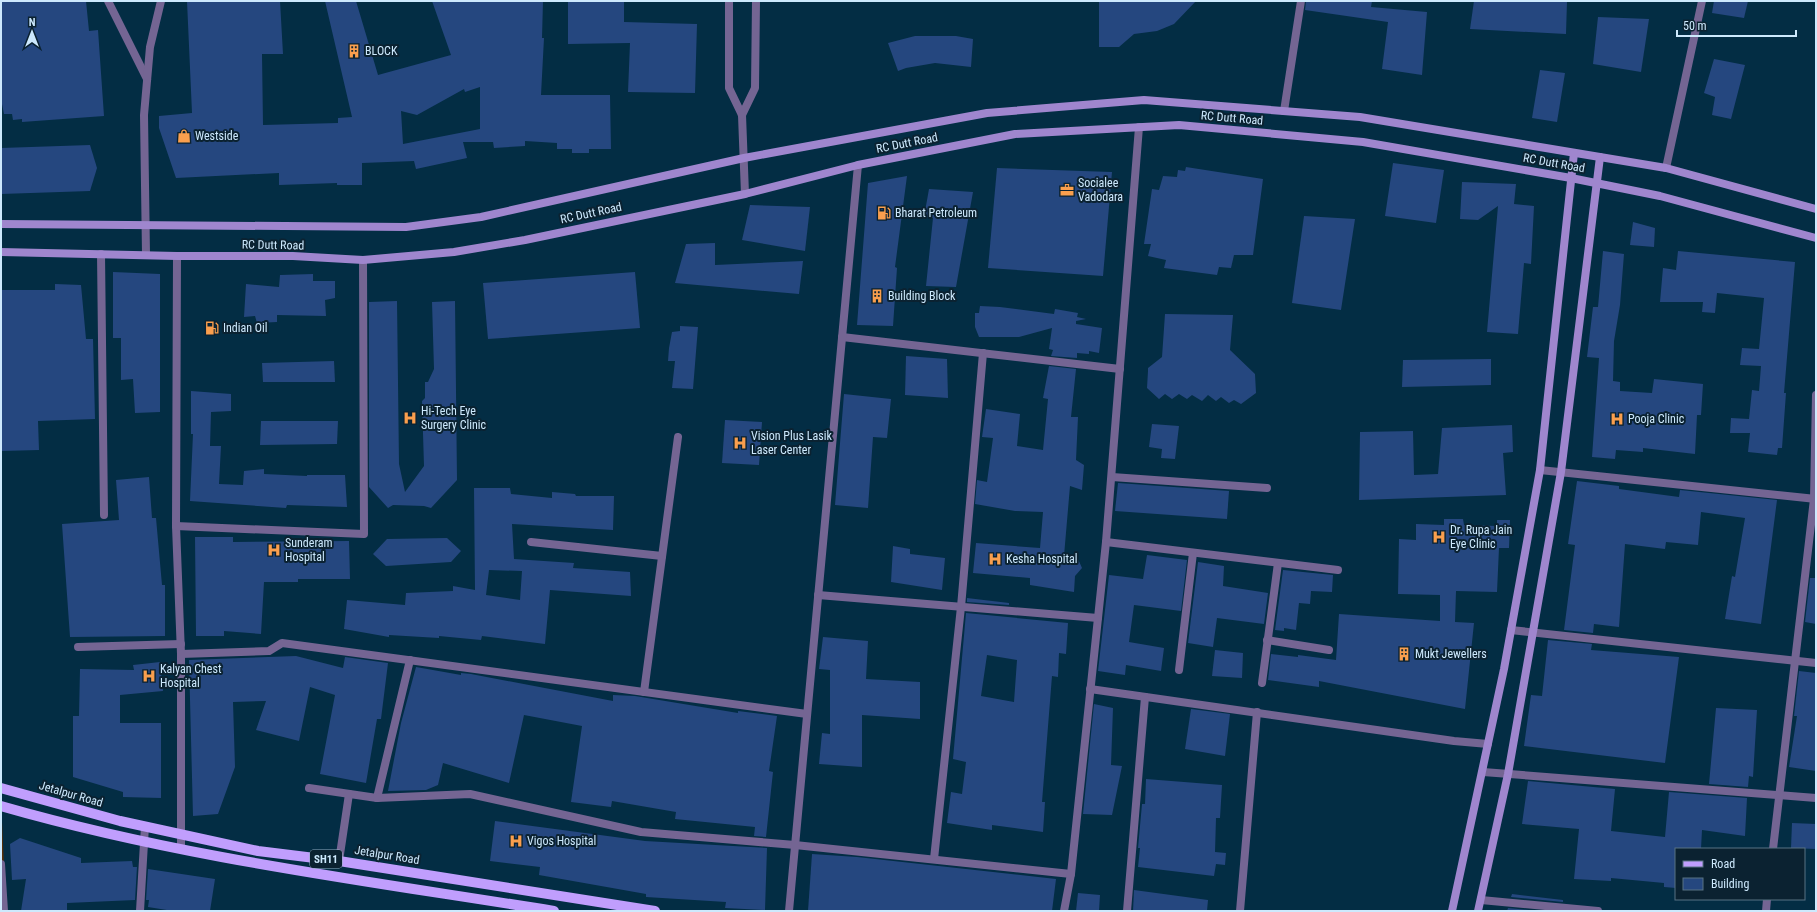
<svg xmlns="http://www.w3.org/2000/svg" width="1817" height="912" font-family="'Roboto Condensed',sans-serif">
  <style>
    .green { fill: #552e06 }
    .building { fill: #25477f; fill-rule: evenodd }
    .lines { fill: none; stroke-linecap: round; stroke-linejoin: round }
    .minor { stroke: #746593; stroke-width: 8 }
    .tertiary { stroke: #746593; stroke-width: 8 }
    .secondary { stroke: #9f86ce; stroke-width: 8 }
    .primary { stroke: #c09efd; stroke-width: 10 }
    .labels { text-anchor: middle; stroke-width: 4; stroke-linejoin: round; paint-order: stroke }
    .shield { fill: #0b2231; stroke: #93adc0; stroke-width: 1 }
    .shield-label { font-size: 11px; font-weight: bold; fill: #cde9fd }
    .poi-label { font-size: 12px; fill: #cde9fd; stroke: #0b2231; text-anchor: start }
    .street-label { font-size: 12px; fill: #cde9fd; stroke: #0b2231 }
  </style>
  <rect width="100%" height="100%" fill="#032d44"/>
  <polygon class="green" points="1,799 6,911 1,911"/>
  <g class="building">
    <polygon points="1,1 86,1 89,31 98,30 104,116 22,122 22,119 13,120 12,114 4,114 1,99"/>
    <path d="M187,1H280L283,54H262L263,125L338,123V118L352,117L325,1H356L378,75L451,55L432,1H543L542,38H544L541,95H610L611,149H589V153H572V149H557V143L525,141V146L494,148L493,142H463L467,158L416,169L414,161L362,163V185H337V183L279,185V173L176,178L159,128V116L192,113ZM480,87V129L403,144L401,111L417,115L464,89L465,92Z"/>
    <polygon points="568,1 624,1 624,22 697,24 695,93 628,92 630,43 568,44"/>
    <polygon points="1099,1 1196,1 1174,24 1157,31 1134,34 1119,47 1099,47"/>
    <polygon points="1306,1 1372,1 1371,7 1427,12 1422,75 1382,69 1388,22 1305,10"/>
    <polygon points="1474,1 1567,1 1566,34 1470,29"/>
    <polygon points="1714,1 1748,1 1744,18 1712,13"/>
    <polygon points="1598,17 1649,19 1641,72 1593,64"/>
    <polygon points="915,36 956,36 973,39 971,67 935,63 906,68 898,71 888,43"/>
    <polygon points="1714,59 1745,65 1731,119 1712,115 1715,97 1704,93"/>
    <polygon points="1540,70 1565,73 1557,122 1532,118"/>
    <polygon points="90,145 97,168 90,191 1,194 1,148"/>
    <polygon points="1393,163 1444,170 1436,223 1385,216"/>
    <polygon points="1186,167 1263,179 1253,255 1234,255 1231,268 1219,267 1217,275 1164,268 1166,260 1148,256 1151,244 1144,244 1152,189 1159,190 1163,176 1177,177 1178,170 1185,171"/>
    <polygon points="997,168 1112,172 1103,276 988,268"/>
    <polygon points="907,176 895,267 897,268 893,326 857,325 868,183"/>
    <polygon points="1462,182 1516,184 1514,204 1534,206 1531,264 1524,263 1518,334 1487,332 1498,206 1478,220 1460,219"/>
    <polygon points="929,189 973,192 956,287 926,286 933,218 924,217"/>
    <polygon points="750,205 810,207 805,251 742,240"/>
    <polygon points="1304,216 1355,219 1341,310 1292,303"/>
    <polygon points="1633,222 1655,228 1654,247 1630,245"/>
    <polygon points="715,243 715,265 803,261 799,294 675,283 686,244"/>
    <polygon points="1603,251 1624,254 1620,305 1614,341 1613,381 1620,382 1620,391 1652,393 1654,379 1703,384 1701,415 1697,415 1695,454 1643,448 1643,452 1616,450 1615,459 1592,457 1599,358 1587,357 1593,307 1598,307"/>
    <polygon points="1678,251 1795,262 1784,393 1786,393 1782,448 1778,448 1777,455 1748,452 1750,433 1730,433 1731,418 1749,419 1752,390 1759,391 1761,366 1740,365 1742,348 1759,349 1764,298 1717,293 1715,313 1702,312 1703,302 1660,302 1663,268 1676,270"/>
    <polygon points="113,272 160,274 160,412 135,413 133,379 121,380 121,338 113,338"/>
    <polygon points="635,272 640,328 488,339 483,283"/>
    <polygon points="313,274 313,281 335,281 335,298 325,300 326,316 277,315 277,322 257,323 255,316 244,317 246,284 279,287 280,275"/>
    <polygon points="55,284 81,285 86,339 93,339 95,419 38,421 39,450 1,451 1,290 55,290"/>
    <polygon points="397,301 399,464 405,492 424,466 422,401 425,398 425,382 428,382 434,369 432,302 455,301 457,480 431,508 424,506 393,505 388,508 369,487 369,302"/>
    <polygon points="980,306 1000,307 1054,314 1055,309 1078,313 1077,317 1086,319 1076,321 1076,324 1102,328 1099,353 1089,351 1089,354 1077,353 1077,358 1051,356 1053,350 1049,349 1052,328 1019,337 979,337 975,327 975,313 979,313"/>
    <polygon points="1165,314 1233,315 1230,350 1255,374 1256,393 1241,404 1234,400 1229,403 1221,397 1216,401 1208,395 1202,401 1192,395 1187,399 1179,394 1172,399 1165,394 1159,399 1147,388 1148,371 1148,368 1162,357"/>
    <polygon points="680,326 698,327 693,389 672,388 675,361 668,361 669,348 672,332 680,331"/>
    <polygon points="906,356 947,359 948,398 905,395"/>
    <polygon points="1491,359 1491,385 1402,387 1403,360"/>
    <polygon points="334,361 335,382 263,382 262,363"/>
    <polygon points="1049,366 1076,369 1071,417 1078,417 1076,460 1084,465 1082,490 1070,486 1064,556 1078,559 1082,568 1075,576 1074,592 1030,585 1030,578 973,573 976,543 1040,548 1043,512 1015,511 975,504 977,480 987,482 993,438 982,437 986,409 1020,414 1017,446 1043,450 1048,399 1043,398"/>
    <polygon points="191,391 231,394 231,411 211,412 210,446 221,446 219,484 243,485 244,471 264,469 264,474 307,476 307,475 345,475 347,507 287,505 286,508 190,501 193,434 191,434"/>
    <polygon points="844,394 891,399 887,438 873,437 868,508 835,505"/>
    <polygon points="725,420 762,422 759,465 722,463"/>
    <polygon points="261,421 338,421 337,444 260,445"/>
    <polygon points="1152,424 1179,426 1175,459 1161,458 1162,449 1149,447"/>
    <polygon points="1512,425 1513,452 1503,453 1506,495 1359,500 1360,432 1413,431 1414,475 1438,474 1442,428"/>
    <polygon points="149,477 152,518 156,518 162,585 165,585 165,636 70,637 62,524 119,520 116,480"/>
    <polygon points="1577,481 1619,486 1619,489 1679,497 1680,490 1777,500 1761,624 1725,619 1732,576 1735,577 1745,518 1701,512 1698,545 1666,542 1665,549 1625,544 1619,627 1594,624 1593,633 1564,630 1575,545 1568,544"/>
    <polygon points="1118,483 1229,491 1227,519 1115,511"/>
    <path d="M474,488H510L511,494L552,498V492L575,494L576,496H614L613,530L512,524L514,559L574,563L573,568L630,572L631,596L550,590L545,644L482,636L481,640L439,636V638L389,635V637L344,629L347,600L405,605L406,593L453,591V586L475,590ZM489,570L522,571L520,600L486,595Z"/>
    <polygon points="1444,519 1463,519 1464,525 1497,526 1497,520 1510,520 1509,548 1499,548 1497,592 1456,591 1455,622 1474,623 1465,709 1319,681 1319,687 1268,680 1271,654 1298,657 1298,655 1336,660 1339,614 1440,621 1440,595 1398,594 1399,539 1416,540 1416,524 1444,525"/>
    <polygon points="195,537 233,537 233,542 349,541 350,579 298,579 298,582 264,582 261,634 224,631 224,636 196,636"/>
    <polygon points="447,538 461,551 451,562 386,566 373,554 387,539"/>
    <polygon points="893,546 910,549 910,554 945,558 942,590 891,582"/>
    <polygon points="1147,555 1187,560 1181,611 1134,605 1129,642 1164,648 1161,671 1126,665 1125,675 1098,671 1109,575 1143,579"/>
    <polygon points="1198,562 1224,566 1223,586 1268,593 1264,624 1217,618 1213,647 1188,643"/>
    <polygon points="1283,570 1333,575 1332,592 1311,591 1310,604 1299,603 1296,630 1284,628 1284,631 1275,630"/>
    <polygon points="1810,578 1816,578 1816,624 1805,622"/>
    <polygon points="967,598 1009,603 1009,605 967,602"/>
    <path d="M966,613L1068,623L1066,654L1059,653L1058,677L1052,676L1042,802H1045L1043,832L992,825V830L947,823L951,792L962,794L966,762L953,759ZM987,655L1017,660L1014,702L981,696Z"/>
    <polygon points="823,637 868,641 866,679 920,682 920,719 862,715 862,767 819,764 822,733 830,734 830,670 819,669"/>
    <polygon points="1548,640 1592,644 1591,650 1679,657 1665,763 1524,746 1531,695 1542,696"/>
    <polygon points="1215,650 1243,653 1242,678 1212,676"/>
    <polygon points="296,656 343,668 345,657 388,663 381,719 377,719 366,783 320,774 335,695 310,687 299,741 256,730 266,701 233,702 235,767 218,814 193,816 189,660"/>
    <polygon points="160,662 163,691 120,695 120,723 161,723 161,798 123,797 123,792 73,777 73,716 79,716 80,669 134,670 133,665"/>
    <polygon points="416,667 461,675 461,673 471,674 613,701 613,695 635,696 738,713 738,711 777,716 769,771 773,772 766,837 754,836 755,827 675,819 676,812 612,801 611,807 571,802 582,726 524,715 509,783 443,763 438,785 426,790 388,791 401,723"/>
    <polygon points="1799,671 1816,673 1816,771 1789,767 1797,716 1794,716"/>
    <polygon points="1094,704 1113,708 1111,765 1122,766 1112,815 1083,814"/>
    <polygon points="1716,708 1757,710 1753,777 1749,776 1748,787 1709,784"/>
    <polygon points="1191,709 1230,714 1225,756 1185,749"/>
    <polygon points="1146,779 1222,785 1220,818 1216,818 1215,852 1226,853 1225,865 1216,864 1214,876 1138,867 1140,848 1138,848 1142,804 1145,804"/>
    <polygon points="1528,781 1615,789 1611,831 1665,837 1669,792 1747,798 1745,836 1702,830 1701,849 1676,849 1676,888 1664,887 1664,883 1611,878 1611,881 1574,879 1579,829 1522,824"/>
    <polygon points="495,821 645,841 767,848 765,910 725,908 726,902 646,897 646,894 539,875 540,867 490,861"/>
    <polygon points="1792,823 1816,824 1816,849 1791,848"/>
    <polygon points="20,838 81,858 81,863 132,861 133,867 137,867 135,900 67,903 67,911 21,911 26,879 12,880 10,844"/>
    <polygon points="812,854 857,857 1056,879 1052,911 808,911"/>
    <polygon points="148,869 215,879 210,911 173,911 148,907 149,900 146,900"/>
    <polygon points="1134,890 1208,900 1207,911 1133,911"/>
    <polygon points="1078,893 1100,895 1099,911 1076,911"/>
    <polygon points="1512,894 1563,900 1563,902 1511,897"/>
    <polygon points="1508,908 1539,911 1507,911"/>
  </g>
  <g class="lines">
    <g class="minor">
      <polyline points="108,1 147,79"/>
      <polyline points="1284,111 1301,1"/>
      <polyline points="101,254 104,515"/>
      <polyline points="146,255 144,115 150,47 161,1"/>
      <polyline points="177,256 176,526 181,654 181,849"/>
      <polyline points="842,337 1120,369"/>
      <polyline points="1540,470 1816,499"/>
      <polyline points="1112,477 1267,488"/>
      <polyline points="176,526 364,534 363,260"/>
      <polyline points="531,542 662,556"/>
      <polyline points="1106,542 1338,570"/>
      <polyline points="818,595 1098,618"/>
      <polyline points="1511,630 1816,663"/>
      <polyline points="1267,640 1329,650"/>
      <polyline points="78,647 181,644"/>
      <polyline points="181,654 269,651 282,643 807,714"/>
      <polyline points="1179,670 1193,553"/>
      <polyline points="1262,683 1278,563"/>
      <polyline points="1090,689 1454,741 1488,744"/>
      <polyline points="644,692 678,437"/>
      <polyline points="1483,772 1816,798"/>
      <polyline points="309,788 377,798 410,660"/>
      <polyline points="377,798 470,794 641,832 795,845 1071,874"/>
      <polyline points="1773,849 1814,499 1816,395"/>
      <polyline points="934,859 961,607 983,353"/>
      <polyline points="339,861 349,794"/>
      <polyline points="1,864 4,911"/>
      <polyline points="1481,900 1598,911"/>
      <polyline points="140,911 145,826"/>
      <polyline points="789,911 858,165"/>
      <polyline points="1064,911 1071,874 1106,542 1139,127"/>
      <polyline points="1127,911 1145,697"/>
      <polyline points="1240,911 1257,712"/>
      <polyline points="1766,911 1767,899"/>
    </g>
    <g class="tertiary">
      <polyline points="729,1 729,88 742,115 745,194"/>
      <polyline points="742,115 755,88 756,1"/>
      <polyline points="1666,168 1702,1"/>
    </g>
    <g class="secondary">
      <polyline points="1,224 406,227 481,217 744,158 987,113 1144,100 1360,117 1666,168 1816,209"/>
      <polyline points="1,252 177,256 293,256 363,260 454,252 525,240 745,194 858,165 1015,134 1179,125 1363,142 1571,178 1660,196 1816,238"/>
      <polyline points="1452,911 1504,669 1540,470 1574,153"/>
      <polyline points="1478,911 1508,774 1561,472 1600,157"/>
    </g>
    <g class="primary">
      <polyline points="1,788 120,821 258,851 339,861 655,911"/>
      <path d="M1,806C182,858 369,881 554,911"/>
    </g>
  </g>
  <defs>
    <g id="building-bare" transform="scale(1.08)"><path d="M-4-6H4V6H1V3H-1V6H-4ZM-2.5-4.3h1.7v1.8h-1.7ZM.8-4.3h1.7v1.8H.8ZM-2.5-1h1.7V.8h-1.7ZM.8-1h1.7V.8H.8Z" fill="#fa9f4e" stroke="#0b2231" stroke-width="2.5" paint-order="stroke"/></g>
    <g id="shop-bare" transform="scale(1.08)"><path d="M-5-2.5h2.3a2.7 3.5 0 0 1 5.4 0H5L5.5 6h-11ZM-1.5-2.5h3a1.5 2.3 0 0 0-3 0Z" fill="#fa9f4e" stroke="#0b2231" stroke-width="2.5" paint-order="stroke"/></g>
    <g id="office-bare" transform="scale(1.08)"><path d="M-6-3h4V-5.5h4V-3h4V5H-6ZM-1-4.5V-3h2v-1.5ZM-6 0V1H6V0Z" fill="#fa9f4e" stroke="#0b2231" stroke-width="2.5" paint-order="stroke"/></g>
    <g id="fuel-bare" transform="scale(1.08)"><path d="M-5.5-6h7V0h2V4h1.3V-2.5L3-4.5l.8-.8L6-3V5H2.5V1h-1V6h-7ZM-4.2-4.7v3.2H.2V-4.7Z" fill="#fa9f4e" stroke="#0b2231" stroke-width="2.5" paint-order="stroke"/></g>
    <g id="hospital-bare" transform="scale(1.08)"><path d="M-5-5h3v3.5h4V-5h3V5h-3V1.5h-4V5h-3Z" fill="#fa9f4e" stroke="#0b2231" stroke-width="2.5" paint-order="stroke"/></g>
  </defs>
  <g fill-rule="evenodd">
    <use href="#building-bare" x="354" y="51"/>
    <use href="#shop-bare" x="184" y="136"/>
    <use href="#office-bare" x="1067" y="190"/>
    <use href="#fuel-bare" x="884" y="213"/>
    <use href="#building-bare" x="877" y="296"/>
    <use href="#fuel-bare" x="212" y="328"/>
    <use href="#hospital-bare" x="410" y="418"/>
    <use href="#hospital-bare" x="1617" y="419"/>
    <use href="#hospital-bare" x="740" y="443"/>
    <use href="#hospital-bare" x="1439" y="537"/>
    <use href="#hospital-bare" x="274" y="550"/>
    <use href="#hospital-bare" x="995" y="559"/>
    <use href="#building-bare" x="1404" y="654"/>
    <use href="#hospital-bare" x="149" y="676"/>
    <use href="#hospital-bare" x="516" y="841"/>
  </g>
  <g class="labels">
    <rect class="shield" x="310" y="850" width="32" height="18" rx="3"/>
    <g class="shield-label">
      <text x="326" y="863">SH11</text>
    </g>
    <g class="poi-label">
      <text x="365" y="55">BLOCK</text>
      <text x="195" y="140">Westside</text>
      <text x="1078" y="187">Socialee<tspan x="1078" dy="14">Vadodara</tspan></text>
      <text x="895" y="217">Bharat Petroleum</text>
      <text x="888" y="300">Building Block</text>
      <text x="223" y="332">Indian Oil</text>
      <text x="421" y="415">Hi-Tech Eye<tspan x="421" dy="14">Surgery Clinic</tspan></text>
      <text x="1628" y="423">Pooja Clinic</text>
      <text x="751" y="440">Vision Plus Lasik<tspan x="751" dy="14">Laser Center</tspan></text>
      <text x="1450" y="534">Dr. Rupa Jain<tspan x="1450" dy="14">Eye Clinic</tspan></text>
      <text x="285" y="547">Sunderam<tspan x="285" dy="14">Hospital</tspan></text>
      <text x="1006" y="563">Kesha Hospital</text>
      <text x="1415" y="658">Mukt Jewellers</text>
      <text x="160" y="673">Kalyan Chest<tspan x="160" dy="14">Hospital</tspan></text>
      <text x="527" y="845">Vigos Hospital</text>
    </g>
    <g class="street-label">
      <text transform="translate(1232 118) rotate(5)" y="4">RC Dutt Road</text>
      <text transform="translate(907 143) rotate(-11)" y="4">RC Dutt Road</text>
      <text transform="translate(1554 163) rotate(10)" y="4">RC Dutt Road</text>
      <text transform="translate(591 213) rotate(-12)" y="4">RC Dutt Road</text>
      <text transform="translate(273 245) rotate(1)" y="4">RC Dutt Road</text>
      <text transform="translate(71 794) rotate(16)" y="4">Jetalpur Road</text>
      <text transform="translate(387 855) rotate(9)" y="4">Jetalpur Road</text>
    </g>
  </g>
  <rect width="1817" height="912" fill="none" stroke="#cde9fd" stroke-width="4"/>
  <rect x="1675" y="848" width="130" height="52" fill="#0b2231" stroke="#597283"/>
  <rect x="1683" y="861" width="20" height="6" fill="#c09efd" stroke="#597283"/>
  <text x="1711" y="868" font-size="12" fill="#cde9fd">Road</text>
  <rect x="1683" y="878" width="20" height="12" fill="#25477f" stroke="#597283"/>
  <text x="1711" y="888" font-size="12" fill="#cde9fd">Building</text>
  <g transform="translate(32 32)" stroke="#0b2231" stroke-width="3" paint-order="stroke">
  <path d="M0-3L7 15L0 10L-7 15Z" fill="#cde9fd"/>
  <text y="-6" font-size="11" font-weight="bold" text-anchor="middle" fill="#cde9fd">N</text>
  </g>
  <path d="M1677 30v6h119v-6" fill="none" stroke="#cde9fd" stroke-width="2"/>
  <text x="1683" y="30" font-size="12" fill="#cde9fd" stroke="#0b2231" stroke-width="3" paint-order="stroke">50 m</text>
</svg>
